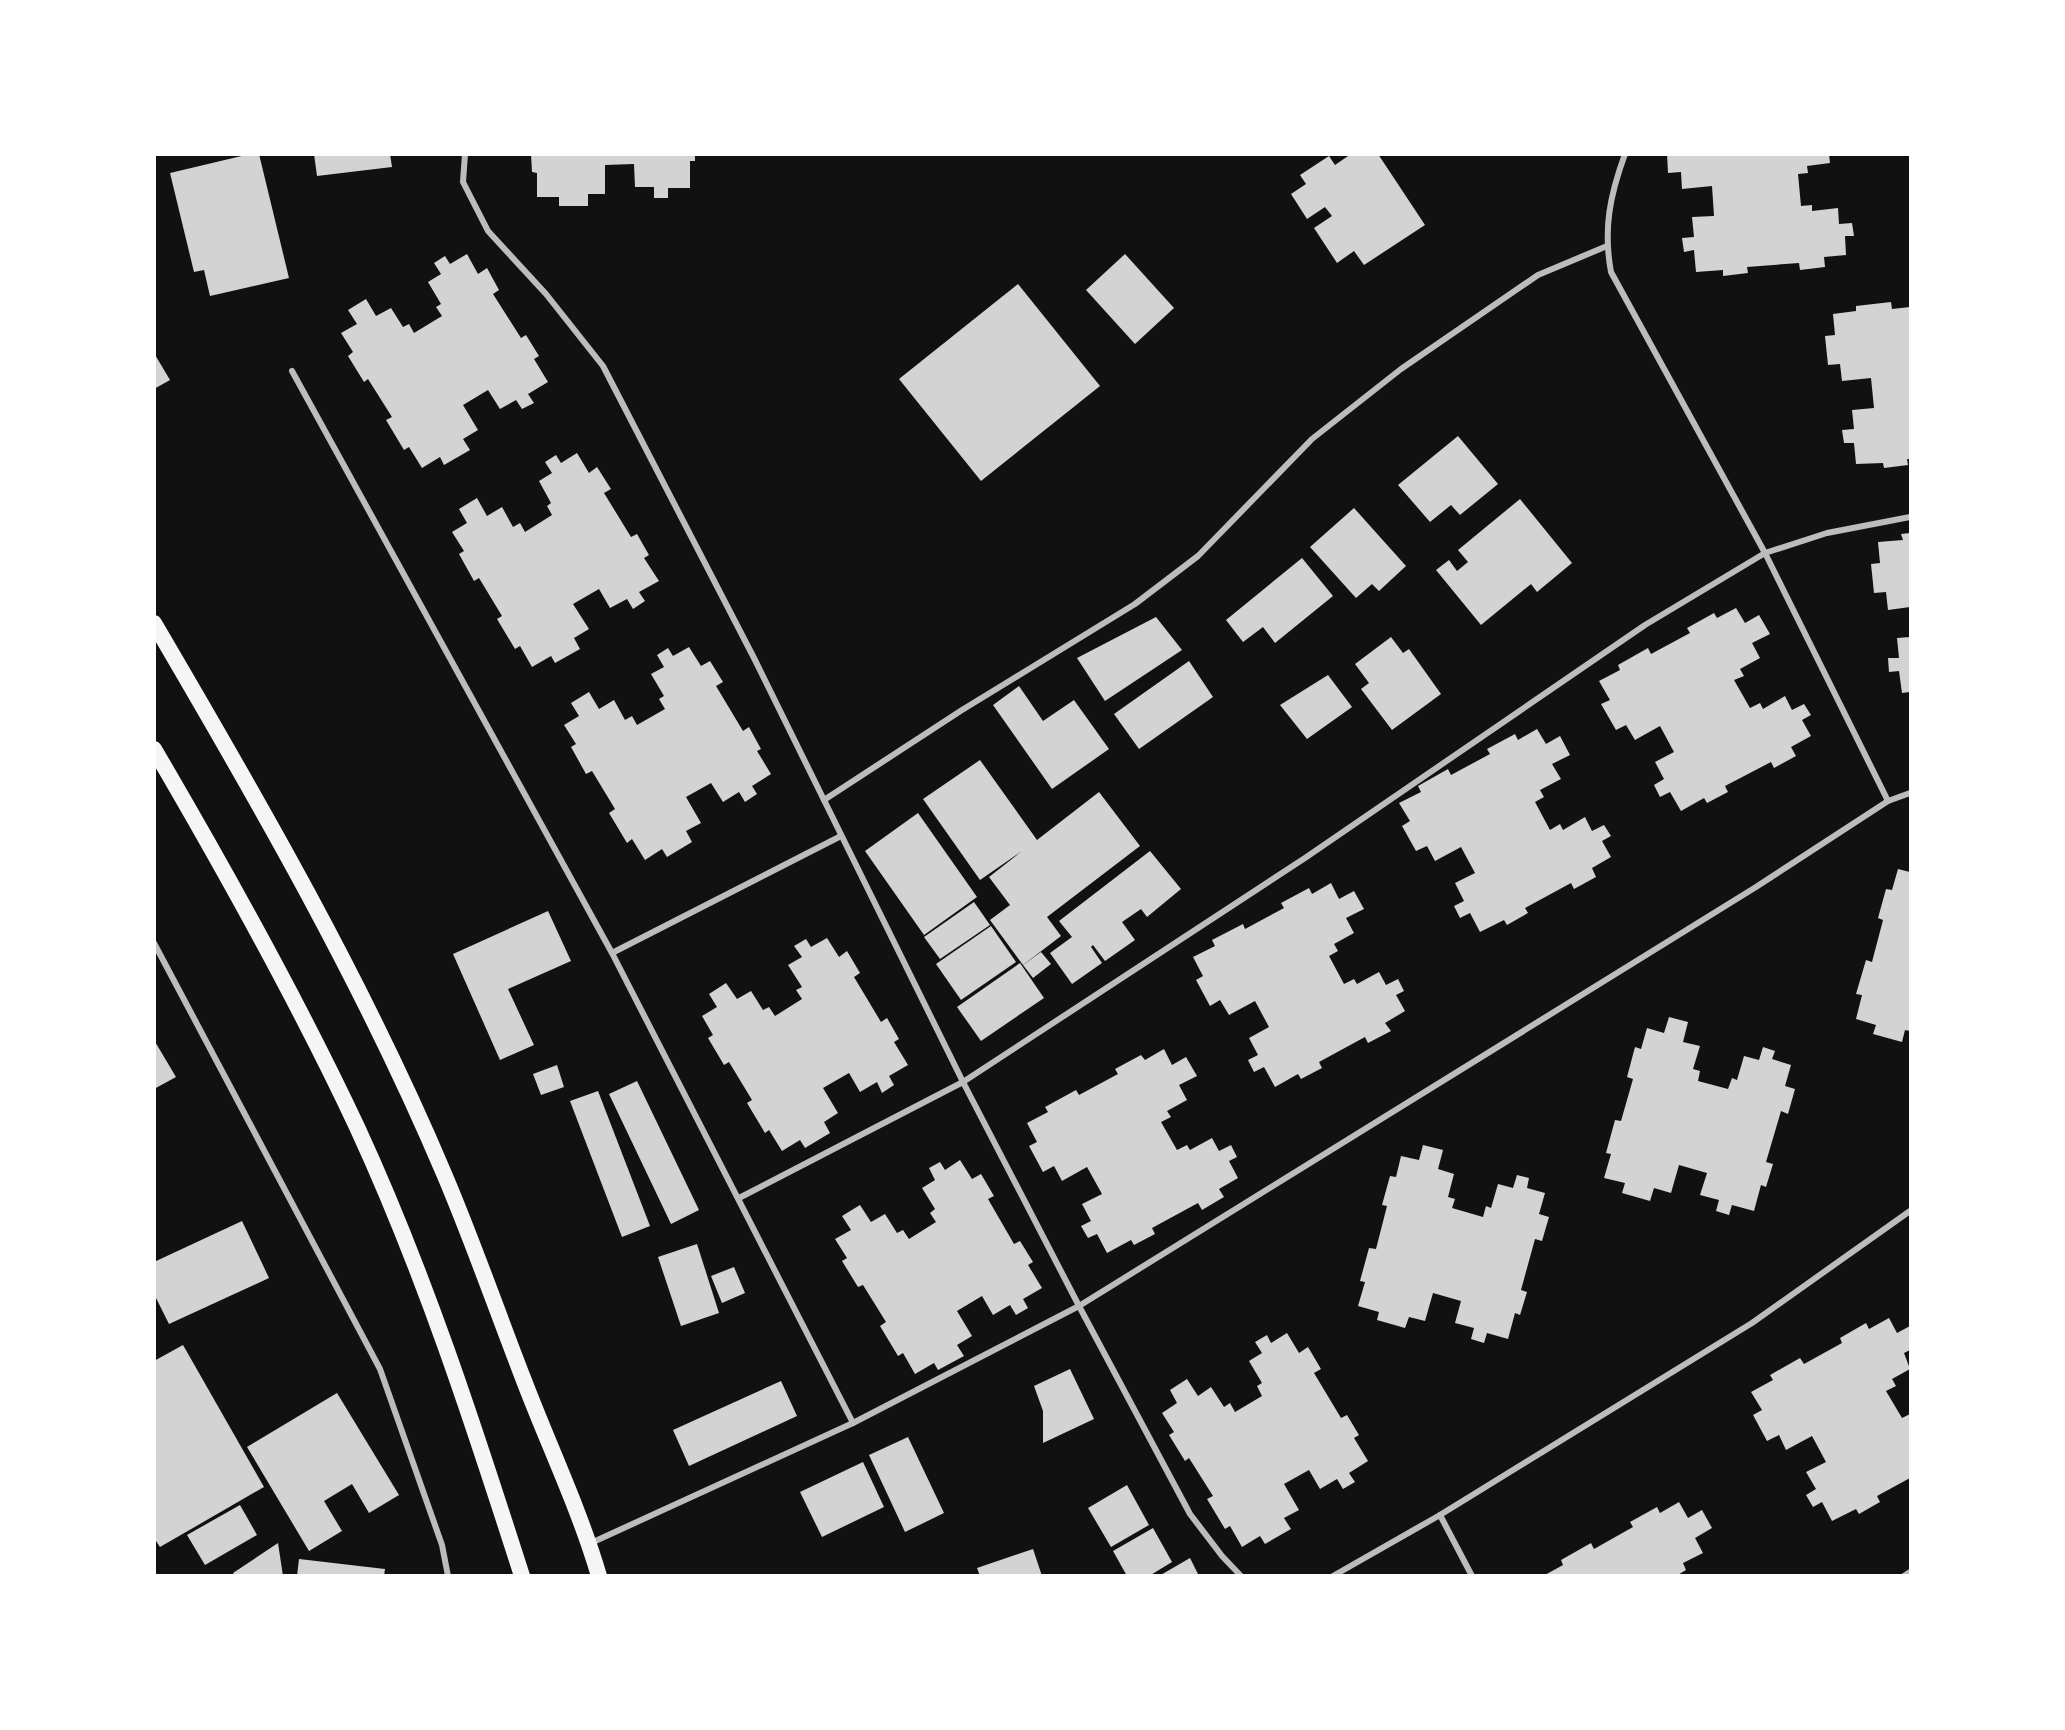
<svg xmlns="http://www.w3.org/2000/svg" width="2065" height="1730" font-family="Ubuntu,sans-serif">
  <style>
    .building { fill: #d3d3d3 }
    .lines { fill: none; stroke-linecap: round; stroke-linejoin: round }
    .minor { stroke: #bcbcbc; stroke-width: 6 }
    .trunk { stroke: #f5f5f5; stroke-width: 16 }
  </style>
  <rect width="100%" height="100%" fill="#111"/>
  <g class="building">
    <polygon points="250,154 259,154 289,278 210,296 204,270 194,272 170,173"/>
    <polygon points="314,154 390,154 392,167 317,176"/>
    <polygon points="531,154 695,154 695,161 690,161 690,188 668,188 668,198 654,198 654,187 635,187 634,164 605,165 605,194 588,194 588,206 559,206 559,197 537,197 537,173 532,172"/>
    <polygon points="1351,154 1378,154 1425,225 1364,265 1354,251 1337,263 1314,228 1332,216 1325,207 1307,219 1291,194 1306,184 1300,175 1329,156 1335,165"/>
    <polygon points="1667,154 1829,154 1830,163 1807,166 1808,173 1798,174 1801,206 1812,205 1812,211 1838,208 1839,224 1852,223 1854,236 1845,236 1846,255 1824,257 1825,267 1800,270 1799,263 1747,267 1748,273 1723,276 1723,270 1696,272 1694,250 1684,252 1682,238 1694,237 1692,217 1714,216 1712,186 1682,189 1681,172 1668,173"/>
    <polygon points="467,254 478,274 487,268 499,290 493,294 521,338 526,335 539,356 534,359 548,382 528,394 534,403 522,409 516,400 500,409 488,390 463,405 478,430 463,439 470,450 444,465 440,457 422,468 409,447 404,450 386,420 392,417 368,379 364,382 348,356 353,352 341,333 357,324 348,310 366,299 376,316 391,308 403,327 409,324 414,333 442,316 436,307 441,304 428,282 441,274 434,263 445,256 450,264"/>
    <polygon points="1125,254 1174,308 1135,344 1086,290"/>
    <polygon points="1018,284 1100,386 981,481 899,379"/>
    <polygon points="1891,302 1892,309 1910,307 1910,459 1907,459 1908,465 1884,468 1883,463 1856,464 1854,443 1844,443 1842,430 1854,429 1852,410 1874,408 1871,378 1842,381 1840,364 1828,365 1825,336 1835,335 1833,314 1856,311 1856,306"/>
    <polygon points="154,353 170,380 154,389"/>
    <polygon points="1458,436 1498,484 1460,515 1451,505 1430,522 1398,485"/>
    <polygon points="577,453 589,473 597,467 611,489 604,493 631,537 637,534 649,555 644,558 659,581 639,592 645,601 633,609 627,599 610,608 599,589 573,604 589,629 574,638 580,649 555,663 551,656 532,667 520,646 515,649 497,619 502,616 479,578 474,581 459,554 464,551 452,532 467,523 459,509 477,498 487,516 502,507 513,527 520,523 525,532 552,515 547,506 551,503 539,481 552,473 545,462 556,455 561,463"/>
    <polygon points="1520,499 1572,563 1537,592 1531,584 1481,625 1436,570 1449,560 1457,571 1468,562 1458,550"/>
    <polygon points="1354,508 1406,566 1379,591 1372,584 1356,598 1310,547"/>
    <polygon points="1910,533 1910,607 1888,610 1886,592 1874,593 1871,564 1880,563 1878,542 1903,540 1901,534"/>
    <polygon points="1302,558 1333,596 1275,643 1263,627 1243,642 1226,620"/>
    <polygon points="1736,608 1745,623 1759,615 1770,634 1752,643 1760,658 1740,669 1744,676 1734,680 1750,708 1760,703 1763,709 1785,696 1792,710 1804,704 1811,715 1802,720 1811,736 1791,747 1796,756 1774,768 1771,762 1725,786 1728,792 1707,803 1704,798 1681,811 1670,792 1660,797 1654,785 1664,779 1655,762 1674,752 1660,726 1635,740 1626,725 1616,730 1601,704 1610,700 1599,681 1620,670 1618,665 1648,648 1651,654 1690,633 1687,628 1714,613 1717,618"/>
    <polygon points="1156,617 1182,650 1105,701 1077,658"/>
    <polygon points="1391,637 1403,653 1409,649 1441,694 1392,730 1361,689 1369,683 1355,664"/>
    <polygon points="1910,637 1910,692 1902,693 1899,671 1889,672 1888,658 1899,658 1897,638"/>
    <polygon points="689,647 701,666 710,661 723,682 716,686 743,731 749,727 761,749 757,751 771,774 752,786 757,794 745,802 739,792 723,802 711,783 686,797 701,823 686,831 692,842 667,857 662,849 645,860 632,839 627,843 609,813 615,809 592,771 586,774 571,747 576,744 564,725 579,716 571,703 589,692 599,709 614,700 625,720 632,716 637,725 665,709 659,699 664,696 651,674 664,667 657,655 668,648 673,656"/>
    <polygon points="1189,661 1213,697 1139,749 1114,714"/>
    <polygon points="1328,675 1352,707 1307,739 1280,705"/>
    <polygon points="1019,686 1043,721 1074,700 1109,749 1052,789 993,705"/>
    <polygon points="1537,729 1546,744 1560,736 1570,755 1552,764 1561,779 1540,790 1544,797 1535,802 1550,830 1560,824 1563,830 1585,817 1592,831 1604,825 1611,836 1602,841 1611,857 1592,868 1596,877 1574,889 1571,883 1525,908 1528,913 1507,925 1504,920 1480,932 1470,913 1460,918 1454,906 1464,901 1455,883 1475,873 1461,847 1435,861 1427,846 1416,851 1402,826 1410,821 1399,803 1421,792 1418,786 1448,769 1451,775 1490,754 1487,749 1515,734 1518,740"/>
    <polygon points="980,760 1037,840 1099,792 1140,846 1047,917 1061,936 1023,965 990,920 1010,905 989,877 1022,851 980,880 923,799"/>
    <polygon points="918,813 977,897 924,935 865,851"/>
    <polygon points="1150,851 1181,889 1147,917 1141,909 1122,922 1135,940 1105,961 1093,945 1091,947 1102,963 1072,984 1050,953 1072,937 1059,921"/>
    <polygon points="1898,869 1910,872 1910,1031 1905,1030 1902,1042 1873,1034 1876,1025 1856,1019 1862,995 1856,994 1866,960 1872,962 1883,920 1878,918 1886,889 1892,890"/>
    <polygon points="1331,883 1339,899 1354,891 1364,909 1346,918 1354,933 1334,944 1338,951 1329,956 1344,984 1354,979 1357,984 1379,972 1386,985 1398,979 1404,991 1396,995 1405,1011 1385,1023 1391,1031 1368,1043 1365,1037 1319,1062 1322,1068 1301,1079 1298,1074 1275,1087 1264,1067 1254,1072 1248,1060 1258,1055 1249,1038 1269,1027 1255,1001 1229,1015 1220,1000 1210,1006 1196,980 1203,976 1193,957 1215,946 1212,940 1243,924 1245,929 1284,908 1281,903 1309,888 1312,894"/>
    <polygon points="974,902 990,925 940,959 924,937"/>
    <polygon points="548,911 571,961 508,989 534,1045 500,1060 453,954"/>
    <polygon points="991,926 1016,962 961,1000 936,964"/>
    <polygon points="827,938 839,957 847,951 860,973 854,977 881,1022 887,1018 899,1039 894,1042 908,1065 889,1076 894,1085 882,1093 877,1082 860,1092 849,1073 823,1088 838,1113 824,1122 830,1133 805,1148 800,1140 782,1151 769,1130 765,1133 747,1103 752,1100 729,1062 724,1065 708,1038 713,1035 702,1016 717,1007 709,994 726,983 737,999 751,991 763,1010 769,1007 775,1016 802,999 796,990 802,987 788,965 802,957 794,946 806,939 811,947"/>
    <polygon points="1041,952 1051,964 1033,978 1023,965"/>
    <polygon points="1020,963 1044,998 981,1041 957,1007"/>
    <polygon points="1669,1017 1688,1022 1683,1042 1700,1046 1693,1069 1700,1071 1698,1081 1728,1089 1732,1078 1737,1080 1744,1056 1759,1060 1763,1047 1775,1051 1772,1059 1791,1065 1785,1086 1795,1089 1788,1114 1781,1111 1766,1162 1773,1164 1766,1187 1761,1185 1754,1211 1732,1205 1729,1215 1716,1211 1719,1200 1700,1195 1707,1173 1679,1165 1671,1193 1654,1188 1650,1201 1622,1193 1625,1183 1604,1178 1611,1154 1606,1153 1615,1120 1621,1121 1633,1079 1627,1077 1635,1047 1641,1049 1647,1028 1664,1033"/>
    <polygon points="154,1040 176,1077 154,1089"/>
    <polygon points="1164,1049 1172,1065 1186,1057 1197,1076 1179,1085 1187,1100 1167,1111 1171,1117 1161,1122 1177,1150 1187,1145 1190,1150 1212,1138 1219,1151 1231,1145 1237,1157 1229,1161 1238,1178 1219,1189 1224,1197 1202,1210 1198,1203 1152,1228 1155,1234 1134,1245 1131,1240 1107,1253 1097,1234 1088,1238 1081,1226 1091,1221 1082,1204 1102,1194 1087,1167 1062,1181 1054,1166 1043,1172 1029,1146 1037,1142 1027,1123 1048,1112 1045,1107 1076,1090 1079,1095 1118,1074 1115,1069 1141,1055 1145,1060"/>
    <polygon points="557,1065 564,1087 541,1095 533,1074"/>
    <polygon points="637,1081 699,1210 671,1224 609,1094"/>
    <polygon points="598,1091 650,1226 622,1237 570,1101"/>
    <polygon points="1423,1145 1443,1150 1438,1169 1454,1174 1448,1197 1455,1199 1452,1208 1483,1217 1486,1206 1491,1208 1498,1184 1513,1188 1517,1175 1529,1178 1527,1188 1545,1193 1539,1214 1549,1217 1542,1241 1535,1239 1521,1290 1527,1292 1520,1315 1515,1313 1508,1339 1487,1333 1484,1343 1471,1339 1474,1328 1455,1323 1461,1301 1433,1293 1425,1321 1409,1317 1405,1328 1377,1320 1379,1312 1358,1306 1365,1282 1360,1281 1369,1248 1376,1249 1387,1206 1382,1205 1390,1176 1396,1177 1401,1156 1419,1160"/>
    <polygon points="960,1160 972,1179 981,1174 994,1196 988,1199 1014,1244 1020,1241 1033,1262 1028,1265 1042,1288 1023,1299 1028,1308 1016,1315 1010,1305 993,1315 982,1296 957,1311 972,1336 957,1345 964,1356 938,1370 934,1363 915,1374 903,1353 898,1356 880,1326 886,1322 863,1285 858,1287 842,1261 847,1258 835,1239 851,1230 842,1216 860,1205 871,1222 885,1214 897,1233 903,1230 909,1239 936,1222 930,1213 935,1209 922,1188 935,1180 929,1168 940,1162 945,1170"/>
    <polygon points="242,1221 269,1278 169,1324 154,1294 154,1262"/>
    <polygon points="697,1244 719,1313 681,1326 658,1257"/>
    <polygon points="734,1267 745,1293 722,1303 711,1276"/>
    <polygon points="1889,1318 1897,1333 1910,1326 1910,1350 1904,1353 1910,1369 1892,1379 1896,1386 1886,1391 1902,1418 1910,1414 1910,1478 1877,1496 1880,1502 1859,1514 1856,1509 1832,1521 1822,1502 1813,1507 1806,1495 1816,1489 1806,1472 1826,1462 1812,1436 1786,1450 1779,1435 1767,1441 1753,1415 1762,1410 1751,1392 1773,1380 1770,1375 1800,1358 1804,1364 1842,1343 1840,1338 1866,1323 1869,1329"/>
    <polygon points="1287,1333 1299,1353 1308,1347 1321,1369 1314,1373 1341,1418 1347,1415 1359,1435 1354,1438 1368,1461 1349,1473 1355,1482 1343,1489 1337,1479 1320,1489 1309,1470 1284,1484 1299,1510 1284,1518 1291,1529 1265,1544 1260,1536 1242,1547 1230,1526 1225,1529 1207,1499 1213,1496 1189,1458 1185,1461 1169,1435 1174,1432 1162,1413 1177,1403 1170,1390 1187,1379 1198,1396 1211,1387 1224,1407 1230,1403 1235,1412 1262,1396 1257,1386 1262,1383 1249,1361 1262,1353 1255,1342 1267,1335 1271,1343"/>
    <polygon points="183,1345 264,1487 160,1547 154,1538 154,1361"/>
    <polygon points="1070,1369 1094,1419 1043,1443 1043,1411 1034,1386"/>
    <polygon points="781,1381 797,1416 689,1466 673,1430"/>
    <polygon points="337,1393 399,1495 369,1513 352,1484 324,1501 342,1531 309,1551 247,1447"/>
    <polygon points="908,1437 944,1513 905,1532 869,1455"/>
    <polygon points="863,1462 884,1507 822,1537 800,1492"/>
    <polygon points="1127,1485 1149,1525 1111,1547 1088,1508"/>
    <polygon points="1679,1502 1688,1518 1702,1510 1712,1528 1695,1538 1703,1553 1683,1563 1686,1570 1676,1576 1543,1576 1563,1565 1561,1560 1591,1543 1594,1549 1633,1527 1630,1522 1657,1507 1660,1513"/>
    <polygon points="240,1505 257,1535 205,1565 187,1535"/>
    <polygon points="1153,1528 1172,1562 1149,1576 1127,1576 1113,1551"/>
    <polygon points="278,1543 283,1576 235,1576 233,1573"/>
    <polygon points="1033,1549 1042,1576 980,1576 977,1568"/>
    <polygon points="1190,1558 1199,1576 1159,1576"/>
    <polygon points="299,1559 385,1569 384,1576 297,1576"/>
  </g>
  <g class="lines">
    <g class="minor">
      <polyline points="465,154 463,182 488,231 546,294 603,366 754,658 963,1082 1079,1306 1190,1514 1222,1556 1241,1576"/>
      <path d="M1625,154C1610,195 1603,229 1611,272L1765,553L1888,801"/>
      <polyline points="292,371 612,953 853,1423"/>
      <polyline points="824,800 962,710 1135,604 1198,556 1312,439 1401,369 1538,275 1607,246"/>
      <polyline points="154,943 380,1369 442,1545 448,1576"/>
      <polyline points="612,953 841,836"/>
      <polyline points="739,1198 963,1082 1305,858 1645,625 1765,553 1827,533 1910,517"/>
      <polyline points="1440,1515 1472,1576"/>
      <polyline points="591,1543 853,1423 1079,1306 1756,887 1888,801 1910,793"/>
      <polyline points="1333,1576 1440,1515 1752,1323 1910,1211"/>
      <polyline points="1904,1576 1910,1572"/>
    </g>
    <g class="trunk">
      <path d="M154,623C259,802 364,984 445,1176C473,1242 497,1311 523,1378C548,1444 579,1508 599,1576"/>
      <path d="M154,749C226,872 296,997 357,1127C424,1272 473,1423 522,1576"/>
    </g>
  </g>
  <rect width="2065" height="1730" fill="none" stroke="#ffffff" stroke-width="312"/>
</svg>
